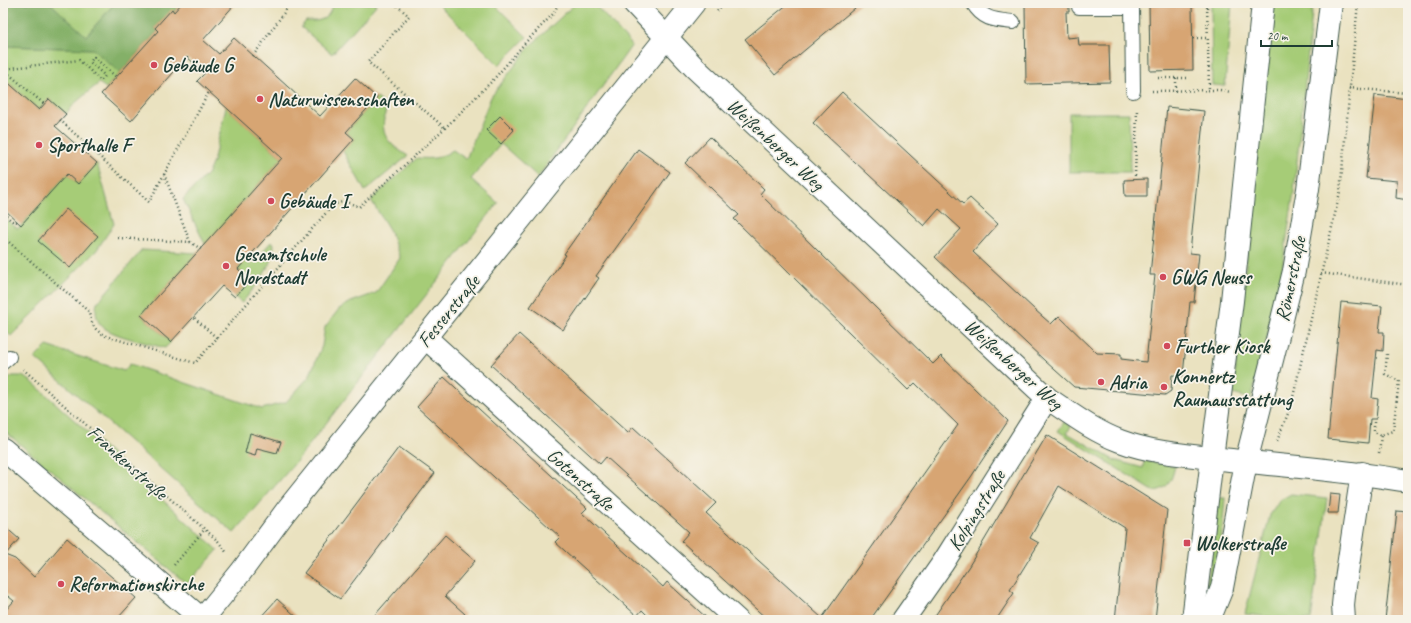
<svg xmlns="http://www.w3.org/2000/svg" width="1411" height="623" font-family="Caveat,sans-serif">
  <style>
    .green { fill: #a6cc77; stroke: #628456 }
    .forest { fill: #84b068; stroke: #52764e }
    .building { fill: #d7a573 }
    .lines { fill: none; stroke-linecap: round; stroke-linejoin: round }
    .service-casing { stroke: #3d5649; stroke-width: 16 }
    .minor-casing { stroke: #3d5649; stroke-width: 24 }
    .tertiary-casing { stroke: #3d5649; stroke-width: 24 }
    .primary-casing { stroke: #3d5649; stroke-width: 24 }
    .path { stroke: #3d5649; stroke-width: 2.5; stroke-dasharray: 1 3; stroke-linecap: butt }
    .service { stroke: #fff; stroke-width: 14 }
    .minor { stroke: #fff; stroke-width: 22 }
    .tertiary { stroke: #fff; stroke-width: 22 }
    .primary { stroke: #fff; stroke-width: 22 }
    .poi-dot { fill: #d1495b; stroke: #f7f3e8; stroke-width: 1.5 }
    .labels { text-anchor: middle; stroke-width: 3.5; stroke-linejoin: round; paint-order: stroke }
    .poi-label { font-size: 20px; font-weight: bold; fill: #1f3d34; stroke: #f7f3e8; text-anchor: start }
    .street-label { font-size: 20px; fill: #1f3d34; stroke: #f7f3e8 }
  </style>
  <rect width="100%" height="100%" fill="#f7f3e8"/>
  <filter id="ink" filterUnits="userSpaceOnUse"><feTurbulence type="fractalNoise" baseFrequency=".025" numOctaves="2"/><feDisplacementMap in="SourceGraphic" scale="8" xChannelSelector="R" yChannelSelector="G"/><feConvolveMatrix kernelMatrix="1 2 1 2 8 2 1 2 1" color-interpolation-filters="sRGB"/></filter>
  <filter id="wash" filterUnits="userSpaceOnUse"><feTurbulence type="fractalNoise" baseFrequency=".012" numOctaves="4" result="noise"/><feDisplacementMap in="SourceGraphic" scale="16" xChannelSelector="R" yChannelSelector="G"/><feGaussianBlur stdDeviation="0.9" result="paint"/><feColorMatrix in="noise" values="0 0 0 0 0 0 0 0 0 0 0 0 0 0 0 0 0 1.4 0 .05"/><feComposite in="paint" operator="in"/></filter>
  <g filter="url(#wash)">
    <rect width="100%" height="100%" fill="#eae2c0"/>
    <g class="green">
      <polygon points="50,3 115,3 86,36"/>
      <path d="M332,3H376L377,4L332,54L301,27L306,21C320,22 331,19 332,3Z"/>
      <polygon points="437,3 493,3 527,37 499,65"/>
      <path d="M576,3H593L632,45L538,177L501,144L471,179L498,203L295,463L234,533L35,358L47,346L124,371L130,364L262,409L286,402L309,377L322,346L325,327L339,309L351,302L376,293L400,258L390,231L371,200L417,158C434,159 439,159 453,150L466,159L491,97L529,47Z"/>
      <polygon points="1211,3 1232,3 1225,86 1212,85"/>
      <polygon points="1272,3 1313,3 1294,191 1281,277 1268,334 1251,399 1233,394"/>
      <polygon points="3,46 93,49 120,73 106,88 99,83 75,103 66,114 49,99 39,110 3,78"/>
      <path d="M377,98L387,106C379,133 384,141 408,156L365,191L343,151L354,139L346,132Z"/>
      <polygon points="226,107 282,158 205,244 183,199 208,173 213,162"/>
      <polygon points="1069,113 1129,113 1130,172 1069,172"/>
      <polygon points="97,163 114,224 96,251 11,336 3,329 3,217 18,229 67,174 78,184"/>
      <path d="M271,242L274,244C273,268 256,285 242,303L235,297L250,280L238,269L246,260L251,265Z"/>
      <path d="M142,250L197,253L141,315L171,342L165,348C151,344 113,336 103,327C96,322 95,311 97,303Z"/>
      <polygon points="13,376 22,376 31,381 218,550 187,584 3,430 3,381"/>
      <path d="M1064,422L1071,426L1067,433L1114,460L1143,468L1144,461L1175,466C1172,479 1169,490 1153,491L1058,431Z"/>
      <polygon points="1291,494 1327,498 1311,620 1294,620 1245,614 1270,515 1280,500"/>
      <polygon points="1218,498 1225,498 1220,554 1212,587 1202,611 1212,553"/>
    </g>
    <polygon class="forest" points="3,3 50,3 86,36 115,3 182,3 174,12 172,10 155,28 158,31 120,73 93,49 3,46"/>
    <g id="blocks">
      <g class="building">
        <polygon points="182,3 236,3 203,40 219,54 234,38 320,116 355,78 377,98 346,132 354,139 238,269 250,280 235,297 222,286 171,342 141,315 282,158 197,81 205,73 187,57 131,121 101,94 158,31 155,28 172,9 174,12"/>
        <polygon points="789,3 861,3 775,75 745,39"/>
        <polygon points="1025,3 1069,3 1069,12 1066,12 1067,38 1078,37 1079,45 1109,45 1110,82 1026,84"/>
        <polygon points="1149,3 1192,3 1193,70 1150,71"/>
        <polygon points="3,78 39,110 49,99 66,114 55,126 97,163 78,184 67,174 21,225 3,208"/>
        <polygon points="842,92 963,204 970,198 998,224 973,252 1035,310 1051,324 1059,316 1097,353 1121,354 1121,359 1146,362 1155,275 1150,275 1167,107 1204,111 1190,253 1199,254 1194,302 1190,302 1183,376 1172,375 1171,391 1165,395 1074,387 1045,361 935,257 961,229 939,209 924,226 813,123"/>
        <polygon points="1375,95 1408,99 1406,116 1408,117 1408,200 1396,198 1397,181 1366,178"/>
        <polygon points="500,116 514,130 501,144 486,130"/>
        <polygon points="710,137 764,189 760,194 933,364 941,356 1008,421 971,477 870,620 768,620 681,541 689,532 606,457 600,464 491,365 519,334 628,433 633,427 716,503 706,513 822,618 958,425 915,383 908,390 734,219 739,215 685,163"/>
        <polygon points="638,149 670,172 596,276 599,278 563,330 530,307 566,255 564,254"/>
        <polygon points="1147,179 1147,196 1125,196 1124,180"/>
        <polygon points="66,209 98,236 70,268 38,241"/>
        <polygon points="1341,302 1382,306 1379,332 1384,332 1383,351 1377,350 1372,398 1378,399 1376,419 1370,419 1368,443 1328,439"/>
        <polygon points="444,377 587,508 582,513 663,587 667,582 709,620 652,620 642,610 637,616 555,542 560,537 417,407"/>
        <polygon points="250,433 281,442 277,453 257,448 255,456 245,453"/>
        <polygon points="1047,435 1167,510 1155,620 1115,620 1125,528 1059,486 1030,538 1039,543 1010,590 1014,593 996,620 932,620 969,566"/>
        <polygon points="399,447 435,473 340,599 304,573"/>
        <polygon points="1330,494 1340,495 1338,513 1328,513"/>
        <polygon points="1397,511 1408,512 1408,620 1385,620"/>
        <polygon points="3,525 19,539 5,555 15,559 34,577 67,538 136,598 118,618 121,620 3,620 3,613 14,601 3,592"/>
        <polygon points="445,535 475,561 445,596 465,614 460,620 379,620 374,616"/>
        <polygon points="277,599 300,620 258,620"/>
      </g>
    </g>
  </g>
  <g filter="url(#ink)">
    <use href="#blocks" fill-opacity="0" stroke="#3d5649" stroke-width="1"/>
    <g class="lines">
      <g class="service-casing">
        <g id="service">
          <path d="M973,3C983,20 995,20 1013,22"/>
          <polyline points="1132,3 1133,91"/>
          <polyline points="1079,7 1132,7"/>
          <polyline points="3,362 9,357"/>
        </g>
      </g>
      <g class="minor-casing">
        <g id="minor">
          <path d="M634,3L695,68L1047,398C1070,413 1093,431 1120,441C1152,453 1187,455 1221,459C1283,466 1346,470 1408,481"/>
          <polyline points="426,338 737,620"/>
          <polyline points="3,449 203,620"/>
          <polyline points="903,620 943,563 1047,398"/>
          <polyline points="1344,620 1343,605 1345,586 1362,473"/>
        </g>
      </g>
      <g class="tertiary-casing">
        <g id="tertiary">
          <polyline points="1193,620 1212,458 1232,301 1263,3"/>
          <polyline points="1209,620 1222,588 1246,462 1274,352 1294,271 1308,189 1331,3"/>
        </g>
      </g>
      <g class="primary-casing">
        <polyline id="primary" points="202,620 241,572 286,511 694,3"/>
      </g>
      <g class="path">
        <polyline points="394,3 409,16 368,62 445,128"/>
        <polyline points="1207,3 1209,90"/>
        <polyline points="717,11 724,3"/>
        <polyline points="1193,38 1208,38"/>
        <polyline points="253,56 291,3"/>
        <polyline points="3,69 79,60 101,81 105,76 90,62 94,57 116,77"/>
        <polyline points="3,69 44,104"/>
        <polyline points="1158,78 1190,78"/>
        <polyline points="1176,78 1176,91"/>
        <polyline points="1349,88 1408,93"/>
        <polyline points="1152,91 1220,90 1231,92"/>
        <polyline points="60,120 149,202 209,92"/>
        <polyline points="164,174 190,242"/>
        <polyline points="1135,176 1137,109"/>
        <polyline points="3,213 12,221 18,222"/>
        <path d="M3,237L88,311C93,324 92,329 106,336L195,363L217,338L193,317"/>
        <polyline points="118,238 190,242 201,249"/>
        <polyline points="1321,273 1408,285"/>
        <path d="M217,338L332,206C341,200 349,202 359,207L445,128L493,80L525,43L553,14L559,3"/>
        <polyline points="23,369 218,541 227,553"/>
        <polyline points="1374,422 1374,432 1381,435"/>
        <polyline points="1277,441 1291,406 1340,192 1358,3"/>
        <polyline points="1379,453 1381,435 1393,431 1399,381 1385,374 1387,354"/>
        <polyline points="174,565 204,530"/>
      </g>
      <use href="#service" class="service"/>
      <use href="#minor" class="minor"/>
      <use href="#tertiary" class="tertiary"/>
      <use href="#primary" class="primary"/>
    </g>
  </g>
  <g class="poi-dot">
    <circle cx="154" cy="65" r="4"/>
    <circle cx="260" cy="99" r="4"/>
    <circle cx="39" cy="145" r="4"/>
    <circle cx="271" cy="201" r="4"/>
    <circle cx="226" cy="266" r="4"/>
    <circle cx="1163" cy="277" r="4"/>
    <circle cx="1167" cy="346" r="4"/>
    <circle cx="1101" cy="382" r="4"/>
    <circle cx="1164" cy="387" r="4"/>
    <rect x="1183" y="539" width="8" height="8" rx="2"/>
    <circle cx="61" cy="584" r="4"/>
  </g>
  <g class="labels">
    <g class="poi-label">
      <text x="162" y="72">Gebäude G</text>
      <text x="268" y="106">Naturwissenschaften</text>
      <text x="47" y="152">Sporthalle F</text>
      <text x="279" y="208">Gebäude I</text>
      <text x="234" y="261">Gesamtschule<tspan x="234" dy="23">Nordstadt</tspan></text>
      <text x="1171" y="284">GWG Neuss</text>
      <text x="1175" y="353">Further Kiosk</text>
      <text x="1172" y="383">Konnertz<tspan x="1172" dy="23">Raumausstattung</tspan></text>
      <text x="1109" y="389">Adria</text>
      <text x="1195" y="550">Wolkerstraße</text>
      <text x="69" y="591">Reformationskirche</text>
    </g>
    <g class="street-label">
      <text transform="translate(776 144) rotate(43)" y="7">Weißenberger Weg</text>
      <text transform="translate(1290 279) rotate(-78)" y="7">Römerstraße</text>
      <text transform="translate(448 311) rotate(-51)" y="7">Fesserstraße</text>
      <text transform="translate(1014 364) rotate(42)" y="7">Weißenberger Weg</text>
      <text transform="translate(128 462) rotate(42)" y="7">Frankenstraße</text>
      <text transform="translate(581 479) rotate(42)" y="7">Gotenstraße</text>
      <text transform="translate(976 510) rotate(-58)" y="7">Kolpingstraße</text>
    </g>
  </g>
  <rect width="1411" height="623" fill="none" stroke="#f7f3e8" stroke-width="16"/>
  <path d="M1261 40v6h71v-6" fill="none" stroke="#1f3d34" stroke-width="2"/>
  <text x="1267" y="40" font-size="12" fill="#1f3d34" stroke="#f7f3e8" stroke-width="3" paint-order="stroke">20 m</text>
</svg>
